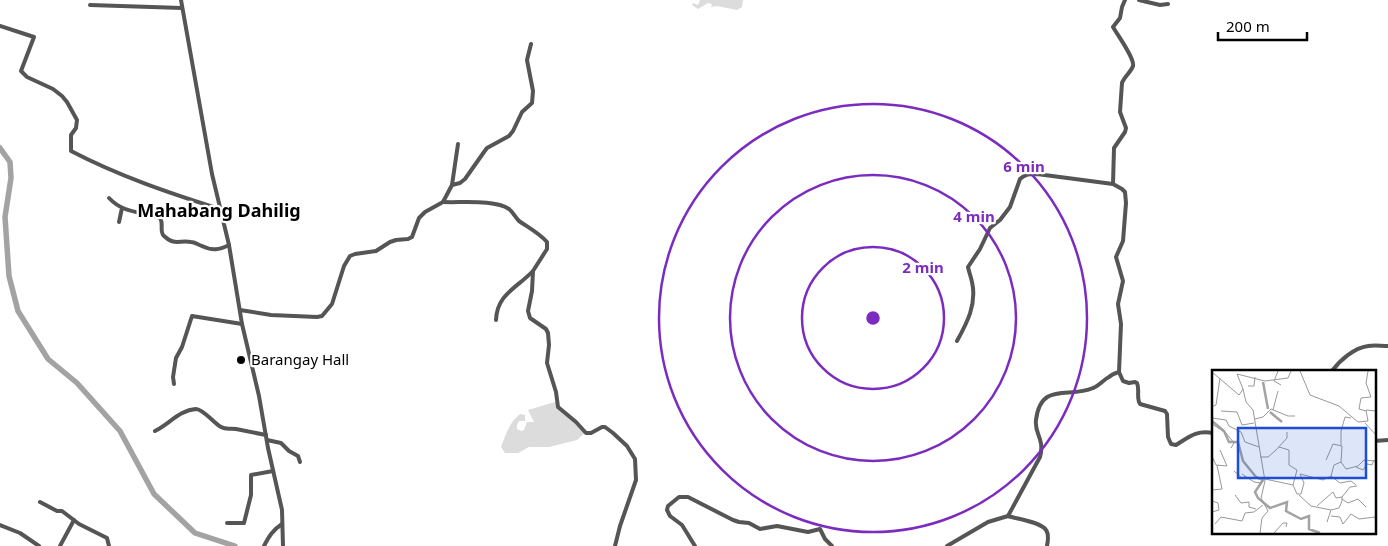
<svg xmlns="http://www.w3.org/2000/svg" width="1388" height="546" font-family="'Noto Sans',sans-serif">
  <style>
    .green { fill: #dcdcdc }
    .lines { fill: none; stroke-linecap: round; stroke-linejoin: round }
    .river { stroke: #a3a3a3; stroke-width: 5.5 }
    .minor { stroke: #555; stroke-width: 4 }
    .ring { fill: none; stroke: #7b2cbf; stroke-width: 2.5 }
    .poi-dot { fill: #000; stroke: #fff; stroke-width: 2 }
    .labels { text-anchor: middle; stroke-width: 4.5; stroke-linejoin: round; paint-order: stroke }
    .poi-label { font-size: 15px; fill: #000; stroke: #fff; text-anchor: start }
    .quarter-label { font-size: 18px; font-weight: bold; fill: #000; stroke: #fff }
    .inset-river { fill: none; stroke: #a3a3a3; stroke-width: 2.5 }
    .inset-road { fill: none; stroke: #999; stroke-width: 1 }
    .view { fill: #1d4ed8; fill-opacity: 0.15; stroke: #1d4ed8; stroke-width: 2.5 }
    .inset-edge { fill: none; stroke: #000; stroke-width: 2.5 }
    .centre { fill: #7b2cbf; stroke: #fff; stroke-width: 2.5 }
    .ring-label { font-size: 15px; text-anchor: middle; font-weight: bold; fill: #7b2cbf; stroke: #fff; stroke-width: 4.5; stroke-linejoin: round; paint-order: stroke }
  </style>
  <rect width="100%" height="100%" fill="#fff"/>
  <g class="green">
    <polygon points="700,0 743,0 742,7 737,10 717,6 711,7 712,4 708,3 698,9 692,5 693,3 698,5"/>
    <path d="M555,402L557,406L585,433L577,440L549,447H529L518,453H505L501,447C506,434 509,423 520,414L525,415V421H519L517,425V429L521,431L524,430L527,422H534L528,410Z"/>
  </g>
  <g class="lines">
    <polyline class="river" points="0,148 10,162 11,178 5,217 9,276 18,311 48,359 77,383 120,431 154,494 195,533 235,546"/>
    <g class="minor">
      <polyline points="181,0 212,174 229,245 242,324 259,396 268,448 282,510 283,546"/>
      <polyline points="1139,0 1160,5 1168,4"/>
      <polyline points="90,5 182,8"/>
      <path d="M0,26L34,37L21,71L27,77L53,89L62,96L67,102L77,120L76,128L71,135V151C119,176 169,193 220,209"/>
      <path d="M1113,184L1114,148L1125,132L1126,128L1120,112L1122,83C1124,77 1131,72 1133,66C1135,59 1117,34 1113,27L1120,18L1122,7L1125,0"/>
      <polyline points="452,185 458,144"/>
      <path d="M109,198C124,214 141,211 160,218C164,223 159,232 164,236C175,246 179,240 191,242C195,242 198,245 202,246C212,251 219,250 229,245"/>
      <path d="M443,202C460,203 495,199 509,209C513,212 515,217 519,221C529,228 539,233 547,242V249L533,271L532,291L528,311L530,318L546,329L548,333L549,345L547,363L556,392L558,407L576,422L586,433H591L602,427H605L613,433L627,446L635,459L636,480L620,526L615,546"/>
      <polyline points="119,222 122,208"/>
      <polyline points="240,310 271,315 317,317 322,316 332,304 344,266 350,256 355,254 376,251 390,242 396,240 408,239 412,237 419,218 425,212 443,202 452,185 460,183 465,179 484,152 487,148 509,136 513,131 522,112 532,103 533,91 527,60 531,44"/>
      <path d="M496,320C497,294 517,288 533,271"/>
      <path d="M957,341C967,323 977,304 972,282C971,277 969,272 968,267L980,249L990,228L1000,220L1010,207L1020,179C1025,174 1030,174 1037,174L1113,184L1122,189L1125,192L1126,203L1123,241L1116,257L1123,281L1118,304L1121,324L1119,372L1123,381L1129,383L1135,382L1137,383C1140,390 1136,398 1140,404L1165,411L1167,414L1168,437L1171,444L1176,445C1189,437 1196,430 1213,433"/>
      <path d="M1332,371C1340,360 1354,348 1368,346C1374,345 1381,346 1388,346"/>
      <polyline points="174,384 173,377 176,358 182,347 192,316 242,324"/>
      <path d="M155,431C169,424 180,410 196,409C203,409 214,423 221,427C226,430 230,428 236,429C246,431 256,433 266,435"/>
      <polyline points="267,440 281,443 289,451 298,456 300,462"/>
      <polyline points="1374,441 1388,440"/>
      <polyline points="40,502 57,511 62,511 79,524 107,538 109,546"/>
      <path d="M1008,516C1017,519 1041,522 1046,530C1049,534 1048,541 1047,546"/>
      <polyline points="227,523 244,523 251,495 251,475 273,471"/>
      <polyline points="0,525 20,533 39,546"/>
      <polyline points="60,546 74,520"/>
      <path d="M264,546C269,536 273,530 282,524"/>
      <polyline points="695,546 682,525 670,516 667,510 668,506 679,497 688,497 733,520 739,522 749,523 760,529 777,526 808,532 820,529 825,539 832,546"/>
      <path d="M947,546L988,522L1008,516L1040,457C1045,438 1034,434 1036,420C1041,381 1069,399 1093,388C1099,386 1103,380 1109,377C1112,374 1116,373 1119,372"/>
    </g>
  </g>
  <g class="ring">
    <circle cx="873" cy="318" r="71"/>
    <circle cx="873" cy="318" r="143"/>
    <circle cx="873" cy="318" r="214"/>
  </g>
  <circle class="poi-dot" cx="241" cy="360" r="5"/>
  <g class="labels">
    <g class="poi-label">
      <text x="251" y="365">Barangay Hall</text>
    </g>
    <g class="quarter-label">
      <text x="219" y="217">Mahabang Dahilig</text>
    </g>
  </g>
  <g transform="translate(1212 370)">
    <rect width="164" height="164" fill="#fff"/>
    <path class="inset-river" d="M51,12L56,39M58,42L70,52M0,51L12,61L17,72H26L31,91L44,107L51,110L43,122L46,128L58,138L75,132L74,141L89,149L97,146V159L108,163"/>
    <path class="inset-road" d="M66,1L62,11L69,15M88,1L98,25L127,36L146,52L156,51L154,40L164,41M0,2L27,25L31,19L25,4L53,11L76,8L79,1M36,16H42L43,7M31,19L34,32L41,40L53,111L49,128L56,141L50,148L48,163M0,37L4,35L8,8M61,40L66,21M9,41L25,42L30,55L42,53M154,41L147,39L149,28L159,27L154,13L156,1M0,48L14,50L17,56L29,62L33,72L47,77M43,49L51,47L59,39L76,46H83M153,53L164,65M0,54L14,63L22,73L19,78M129,75V61L133,47L139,48M67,77L77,80V95L85,100L81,115L85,124H89L92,113L88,104L111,110L119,106L122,95L129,92M8,80L15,96M0,86L4,95L15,96M48,87H56L64,80L75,68V62M114,90L121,74L130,76L129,92L134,99L146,96L152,90L164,91M144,97L151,100L155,94L160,95L162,90M22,101L31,109L33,106M30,104L42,112L49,113L52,107M119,106L128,113L139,111L144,115M53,109L81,115M0,120L10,119L5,95M23,125L29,133L37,132V137L44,139M87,125L99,136L119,140L115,152M130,127L138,117L145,116M130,129L136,133L146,129L154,137M0,131L6,133L7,140L0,142M105,136L121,122L124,128L130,127V131L127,138L119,140M119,146L128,147L131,154L139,144L147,149L163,147L164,151M3,154L9,147L30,151L33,143L42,142L51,135M62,163L71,153H75L74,157"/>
    <path class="view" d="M26,58H154V108H26Z"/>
    <rect width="164" height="164" class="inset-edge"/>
  </g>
  <circle cx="873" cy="318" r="8" class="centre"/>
  <g class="ring-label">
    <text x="1024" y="172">6 min</text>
    <text x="974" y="222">4 min</text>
    <text x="923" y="273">2 min</text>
  </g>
  <path d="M1218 32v8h89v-8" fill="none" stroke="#000000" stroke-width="2.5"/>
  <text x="1226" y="32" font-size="15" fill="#000000" stroke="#ffffff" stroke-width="4" paint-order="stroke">200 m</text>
</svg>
